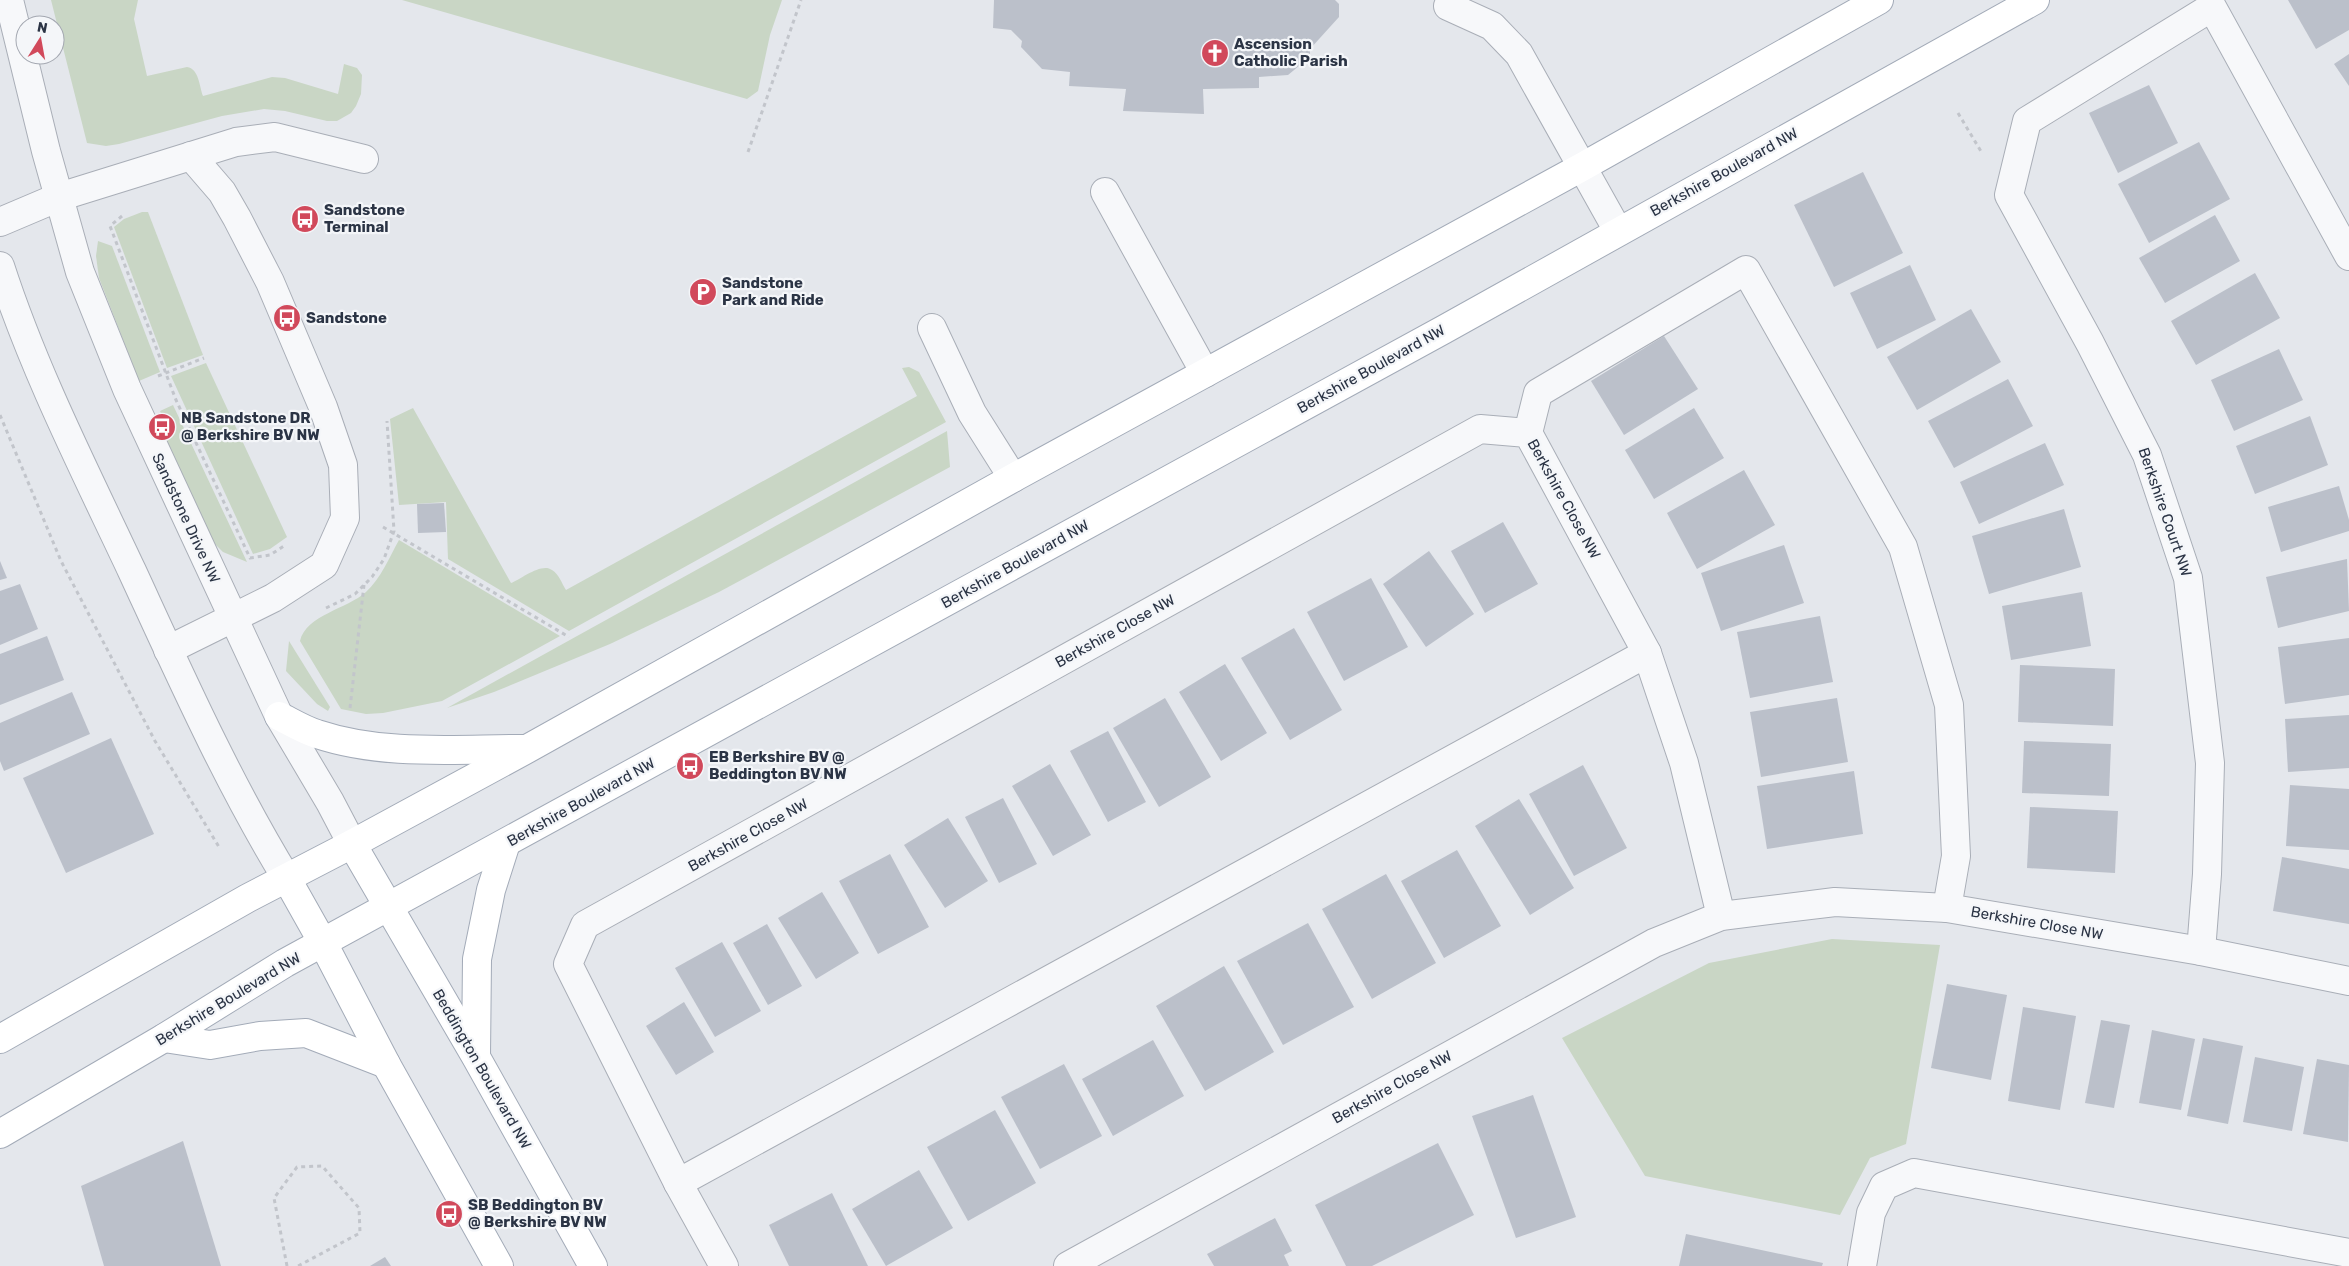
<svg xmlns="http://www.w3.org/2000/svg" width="2349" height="1266" font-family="Rubik,sans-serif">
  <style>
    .green { fill: #c9d6c5 }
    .building { fill: #bbc0ca }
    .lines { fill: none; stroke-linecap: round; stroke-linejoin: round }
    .minor-casing { stroke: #a9aeb7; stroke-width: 30 }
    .major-casing { stroke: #a3abb8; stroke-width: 30 }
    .path { stroke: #c2c5cb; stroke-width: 3; stroke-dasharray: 4 4; stroke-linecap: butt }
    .minor { stroke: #f7f8fa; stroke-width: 28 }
    .major { stroke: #fff; stroke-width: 28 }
    .labels { text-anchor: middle; stroke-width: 4.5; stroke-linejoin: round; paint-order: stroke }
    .poi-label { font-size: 15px; font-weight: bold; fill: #2b3445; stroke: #f4f6f9; text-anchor: start }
    .street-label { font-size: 15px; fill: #2b3445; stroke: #f4f6f9 }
  </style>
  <rect width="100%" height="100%" fill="#e4e7ec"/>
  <g class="green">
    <path d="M51,0H138L134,19L147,76L187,67C199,69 199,85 203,96L272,77L285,78L338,94L344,64L357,68L362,75L361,94L356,106L351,113L337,121H327L285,111L264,109L222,116L119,144L106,146L87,143Z"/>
    <polygon points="402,0 782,0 770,35 758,91 747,99"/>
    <polygon points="142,212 148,212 203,355 167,368 114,227 124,219"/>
    <polygon points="98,241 112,246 160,372 139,381 99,278 96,256"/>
    <polygon points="206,363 287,537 270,549 253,554 171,376"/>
    <path d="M909,367L919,372L946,422L569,631L448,559L446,502L399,505L390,419L413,408L511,583C521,579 542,562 552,570C559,574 562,584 566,590L917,396L902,368Z"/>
    <polygon points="173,405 247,562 223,552 212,541 160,431 167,427 160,411"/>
    <polygon points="947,431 950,467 719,592 610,644 494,692 447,708"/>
    <path d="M399,540L560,636L442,701L383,713L366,714L341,709L300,641C306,615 347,609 366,592C381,578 389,558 399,540Z"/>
    <polygon points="289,641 330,707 328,711 317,704 286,671"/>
    <polygon points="1832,939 1940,945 1906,1144 1870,1158 1840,1215 1645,1176 1562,1038 1709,963"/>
  </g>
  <g class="building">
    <polygon points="994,0 1335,0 1339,4 1339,17 1310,49 1310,57 1288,75 1259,77 1259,88 1203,89 1204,114 1123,111 1126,89 1069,86 1070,72 1042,69 1021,47 1022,41 1011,30 993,28"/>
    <polygon points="2288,0 2349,0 2349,30 2316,49"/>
    <polygon points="2349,54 2349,86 2334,64"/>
    <polygon points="2149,85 2178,143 2118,173 2089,113"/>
    <polygon points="2199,142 2230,199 2149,243 2118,184"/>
    <polygon points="1863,172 1903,253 1834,287 1794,205"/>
    <polygon points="2215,215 2240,261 2165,303 2139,258"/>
    <polygon points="1910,265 1936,320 1877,349 1850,293"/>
    <polygon points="2255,273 2280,318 2196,365 2171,321"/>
    <polygon points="1971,309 2001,362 1917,410 1887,357"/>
    <polygon points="1664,336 1698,389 1624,435 1591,381"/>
    <polygon points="2279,349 2303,400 2234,431 2211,380"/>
    <polygon points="2008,379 2033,426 1954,468 1928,421"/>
    <polygon points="1694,408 1724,458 1654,499 1625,450"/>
    <polygon points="2310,416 2328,465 2255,494 2236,446"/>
    <polygon points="2045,443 2064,485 1979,524 1960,482"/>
    <polygon points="1744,470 1775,525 1697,569 1667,513"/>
    <polygon points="2339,486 2349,520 2349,531 2281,552 2268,507"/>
    <polygon points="444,503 446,532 418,533 417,504"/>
    <polygon points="2064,509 2081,567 1989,594 1972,536"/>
    <polygon points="1503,522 1538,584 1485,613 1451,551"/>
    <polygon points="1784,545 1804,603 1721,631 1701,573"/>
    <polygon points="1429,551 1474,614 1426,647 1383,584"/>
    <polygon points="2347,559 2349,611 2278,628 2266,577"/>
    <polygon points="0,561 7,578 0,580"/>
    <polygon points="1371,578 1408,647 1344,681 1307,612"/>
    <polygon points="20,584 38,629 0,645 0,591"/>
    <polygon points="2082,592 2091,646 2011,660 2002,606"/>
    <polygon points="1820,616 1833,682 1750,698 1737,632"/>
    <polygon points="1294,628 1342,710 1290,740 1241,658"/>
    <polygon points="47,636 64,680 0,705 0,654"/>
    <polygon points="2349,638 2349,695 2285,704 2278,647"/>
    <polygon points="1225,664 1267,733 1221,761 1179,692"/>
    <polygon points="2020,665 2115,669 2113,726 2018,722"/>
    <polygon points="72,692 90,734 4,771 0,761 0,723"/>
    <polygon points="1165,698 1211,777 1159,807 1113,728"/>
    <polygon points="1837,698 1848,762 1761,777 1750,712"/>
    <polygon points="2349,715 2349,768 2288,772 2285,719"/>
    <polygon points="1108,731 1146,802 1108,822 1070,751"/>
    <polygon points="111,738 154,834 66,873 23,778"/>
    <polygon points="2024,741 2111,744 2109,796 2022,793"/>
    <polygon points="1050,764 1091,835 1053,856 1012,786"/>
    <polygon points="1583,765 1627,848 1574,876 1529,794"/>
    <polygon points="1854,771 1863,834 1767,849 1757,786"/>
    <polygon points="2290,785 2349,789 2349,850 2286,846"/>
    <polygon points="1003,798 1037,864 999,883 965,817"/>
    <polygon points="1519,799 1574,888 1530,915 1475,826"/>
    <polygon points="2030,807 2118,811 2115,873 2027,868"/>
    <polygon points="948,818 988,881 945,908 904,845"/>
    <polygon points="1457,850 1501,926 1444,958 1401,881"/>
    <polygon points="890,854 929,927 878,954 839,881"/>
    <polygon points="2282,857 2349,869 2349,924 2273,911"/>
    <polygon points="1386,874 1436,963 1372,999 1322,909"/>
    <polygon points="822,892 859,953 816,979 778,918"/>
    <polygon points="1308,923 1354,1007 1283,1045 1237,961"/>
    <polygon points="767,924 802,986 768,1005 733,943"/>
    <polygon points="722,942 761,1011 715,1037 675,968"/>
    <polygon points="1224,966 1274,1052 1205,1091 1156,1006"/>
    <polygon points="1947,984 2007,995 1991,1080 1931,1068"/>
    <polygon points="684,1002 714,1052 676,1075 646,1026"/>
    <polygon points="2023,1007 2076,1016 2060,1110 2008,1101"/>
    <polygon points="2101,1020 2130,1025 2114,1108 2085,1103"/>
    <polygon points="2152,1030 2195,1039 2181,1110 2139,1103"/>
    <polygon points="2203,1038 2243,1046 2228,1124 2187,1116"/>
    <polygon points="1153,1040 1184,1096 1113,1136 1082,1079"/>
    <polygon points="2255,1057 2304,1067 2292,1131 2243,1122"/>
    <polygon points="2317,1059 2349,1065 2348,1142 2303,1134"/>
    <polygon points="1064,1064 1102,1136 1040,1169 1001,1097"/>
    <polygon points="1533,1095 1576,1217 1516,1238 1472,1116"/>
    <polygon points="995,1110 1036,1183 968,1221 927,1147"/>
    <polygon points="183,1141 221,1266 104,1266 81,1186"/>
    <polygon points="1438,1143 1474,1215 1372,1266 1346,1266 1315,1205"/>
    <polygon points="919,1170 953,1228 886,1266 852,1209"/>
    <polygon points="832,1193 868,1266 789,1266 769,1225"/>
    <polygon points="1275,1218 1292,1251 1284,1255 1289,1266 1214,1266 1207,1254"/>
    <polygon points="1686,1234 1823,1263 1822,1266 1679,1266"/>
    <polygon points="385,1257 391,1266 370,1266"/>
  </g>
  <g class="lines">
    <g class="minor-casing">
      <g id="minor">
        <polyline points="9,0 46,151 80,272 127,389 279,716 330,802 352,844"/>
        <polyline points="1448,6 1492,26 1519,54 1618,231"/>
        <polyline points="1105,192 1205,373"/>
        <polyline points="0,222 59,197 236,142 275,137 364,159"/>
        <path d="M0,266C34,371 85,471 132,571C180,675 227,781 287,879"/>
        <polyline points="932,328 972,413 1013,478"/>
        <polyline points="1528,433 1538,393 1746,270 1903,547 1949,705 1956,856 1947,908"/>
        <polyline points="168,650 273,598 324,565 345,518 343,465 323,407 270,282 237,218 222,192 191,156"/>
        <polyline points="2201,951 2207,874 2210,763 2188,578 2147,455 2090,343 2009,195 2027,121 2212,7 2349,256"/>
        <polyline points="678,1183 1647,653"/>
        <polyline points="724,1266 678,1183 568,964 585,925 1480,429 1528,433 1647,653 1684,763 1721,916"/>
        <polyline points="1068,1266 1654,943 1721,916 1835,902 1947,908 2201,951 2349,981"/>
        <polyline points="1862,1266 1871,1213 1884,1186 1914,1173 2349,1253"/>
      </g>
    </g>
    <g class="major-casing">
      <g id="major">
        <path d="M279,716C291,722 304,730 317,734C383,756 455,749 523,749"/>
        <polyline points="352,844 476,1057 593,1266"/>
        <polyline points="287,879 323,943 386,1064 499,1266"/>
        <polyline points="164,1038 210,1045 260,1036 306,1033 386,1064"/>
        <polyline points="0,1039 248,898 352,844 527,749 1013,478 1582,167 1879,0"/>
        <polyline points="476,1056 477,959 491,890 506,843"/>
        <polyline points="0,1134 164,1038 285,963 1443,330 2035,0"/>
      </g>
    </g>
    <g class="path">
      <polyline points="1958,113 1982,153"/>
      <polyline points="748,152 801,0"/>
      <polyline points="122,216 110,226 176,400 250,558 270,555 284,546"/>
      <polyline points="158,376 204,358"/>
      <polyline points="0,415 61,561 155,741 219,847"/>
      <polyline points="383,527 569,637"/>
      <polyline points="326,608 355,594 372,577 384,559 394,531 387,421"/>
      <polyline points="350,708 364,585"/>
      <polyline points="287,1266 274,1198 297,1167 322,1166 359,1208 360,1233 298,1266"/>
    </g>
    <use href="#minor" class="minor"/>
    <use href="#major" class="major"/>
  </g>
  <defs>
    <g id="church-disc" transform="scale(1.4375)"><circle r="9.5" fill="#d1495b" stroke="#f4f6f9"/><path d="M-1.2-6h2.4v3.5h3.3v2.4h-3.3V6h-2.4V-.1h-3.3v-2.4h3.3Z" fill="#fff"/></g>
    <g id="bus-disc" transform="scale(1.4375)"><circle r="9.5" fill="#d1495b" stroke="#f4f6f9"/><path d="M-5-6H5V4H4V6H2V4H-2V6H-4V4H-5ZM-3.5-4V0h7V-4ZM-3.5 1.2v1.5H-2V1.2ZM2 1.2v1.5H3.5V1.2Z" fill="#fff"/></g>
    <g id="parking-disc" transform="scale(1.4375)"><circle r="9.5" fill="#d1495b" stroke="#f4f6f9"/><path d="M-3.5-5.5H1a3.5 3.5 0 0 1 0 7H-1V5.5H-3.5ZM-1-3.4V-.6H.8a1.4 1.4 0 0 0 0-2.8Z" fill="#fff"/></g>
  </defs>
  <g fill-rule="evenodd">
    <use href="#church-disc" x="1215" y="53"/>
    <use href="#bus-disc" x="305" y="219"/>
    <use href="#parking-disc" x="703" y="292"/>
    <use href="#bus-disc" x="287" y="318"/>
    <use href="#bus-disc" x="162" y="427"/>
    <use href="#bus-disc" x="690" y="766"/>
    <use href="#bus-disc" x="449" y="1214"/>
  </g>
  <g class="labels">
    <g class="poi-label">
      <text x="1234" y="49">Ascension<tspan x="1234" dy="17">Catholic Parish</tspan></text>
      <text x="324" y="215">Sandstone<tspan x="324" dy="17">Terminal</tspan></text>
      <text x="722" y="288">Sandstone<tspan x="722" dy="17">Park and Ride</tspan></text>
      <text x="306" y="323">Sandstone</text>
      <text x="181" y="423">NB Sandstone DR<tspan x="181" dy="17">@ Berkshire BV NW</tspan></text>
      <text x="709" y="762">EB Berkshire BV @<tspan x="709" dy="17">Beddington BV NW</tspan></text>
      <text x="468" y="1210">SB Beddington BV<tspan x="468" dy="17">@ Berkshire BV NW</tspan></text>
    </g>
    <g class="street-label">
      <text transform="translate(1724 172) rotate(-29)" y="5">Berkshire Boulevard NW</text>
      <text transform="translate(1371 369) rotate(-29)" y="5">Berkshire Boulevard NW</text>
      <text transform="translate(1564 499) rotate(61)" y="5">Berkshire Close NW</text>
      <text transform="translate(2165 512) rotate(71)" y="5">Berkshire Court NW</text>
      <text transform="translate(186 518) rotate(65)" y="5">Sandstone Drive NW</text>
      <text transform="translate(1015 564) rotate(-29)" y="5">Berkshire Boulevard NW</text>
      <text transform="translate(1115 631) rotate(-29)" y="5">Berkshire Close NW</text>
      <text transform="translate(581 802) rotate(-29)" y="5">Berkshire Boulevard NW</text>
      <text transform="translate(748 835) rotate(-29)" y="5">Berkshire Close NW</text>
      <text transform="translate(2037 923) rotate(10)" y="5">Berkshire Close NW</text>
      <text transform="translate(228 999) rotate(-31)" y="5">Berkshire Boulevard NW</text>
      <text transform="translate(482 1069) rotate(60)" y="5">Beddington Boulevard NW</text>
      <text transform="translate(1392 1087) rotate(-29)" y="5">Berkshire Close NW</text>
    </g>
  </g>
  <g transform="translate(40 40) rotate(11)"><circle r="24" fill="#f4f6f9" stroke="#a4a8b1"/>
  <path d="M0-4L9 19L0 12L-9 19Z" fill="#d1495b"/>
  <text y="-8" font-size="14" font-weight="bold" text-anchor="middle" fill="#2b3445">N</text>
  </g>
</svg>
